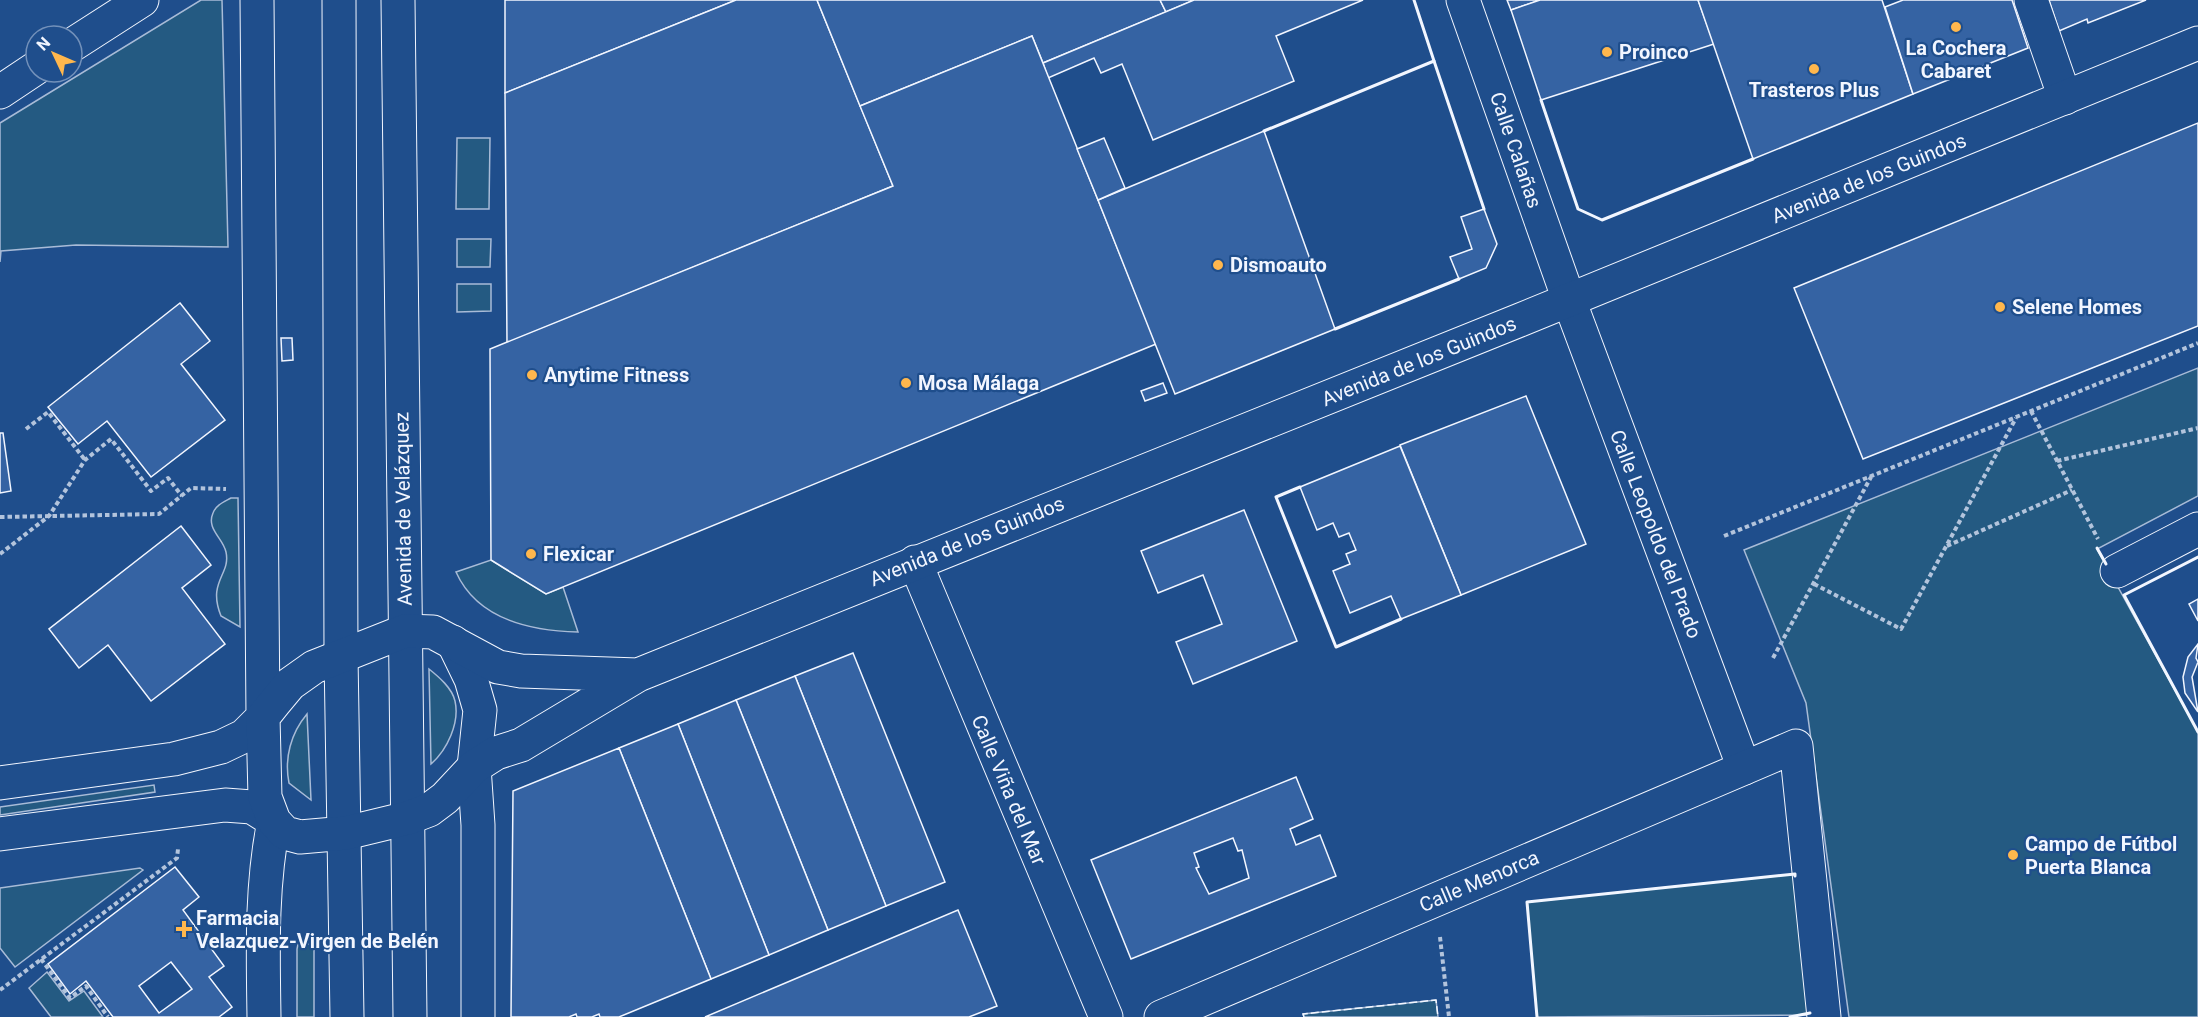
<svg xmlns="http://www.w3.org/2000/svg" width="2198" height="1017" font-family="Roboto,sans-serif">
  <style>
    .green { fill: #245a82; stroke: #a8bbd7; stroke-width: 1.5 }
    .building { fill: #3563a3; stroke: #f2f6ff; stroke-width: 1.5; fill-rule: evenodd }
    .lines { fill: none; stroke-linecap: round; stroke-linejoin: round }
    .minor-casing { stroke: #f2f6ff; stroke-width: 35 }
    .major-casing { stroke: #f2f6ff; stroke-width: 35 }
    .path { stroke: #b3c4dc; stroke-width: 4; stroke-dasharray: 4.5 3; stroke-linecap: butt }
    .minor { stroke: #1f4e8c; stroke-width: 33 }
    .major { stroke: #1f4e8c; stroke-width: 33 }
    .fence { stroke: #f2f6ff; stroke-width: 1.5; stroke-dasharray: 8 3; stroke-linecap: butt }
    .wall { stroke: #f2f6ff; stroke-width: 3 }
    .poi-dot { fill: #ffb74d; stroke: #1f4e8c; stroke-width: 2 }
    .labels { text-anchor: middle; stroke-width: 4.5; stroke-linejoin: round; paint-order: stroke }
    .poi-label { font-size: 20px; font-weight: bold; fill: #f2f6ff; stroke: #1f4e8c; text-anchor: start }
    .street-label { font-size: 20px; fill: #f2f6ff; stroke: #1f4e8c }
  </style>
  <rect width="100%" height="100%" fill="#1f4e8c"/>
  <g class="green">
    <polygon points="201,0 222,0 228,247 76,245 1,251 0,262 0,123"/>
    <polygon points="457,138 490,138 489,209 456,209"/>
    <polygon points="457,239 491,239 490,267 457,267"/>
    <polygon points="457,284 491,284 491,311 457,312"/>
    <polygon points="2198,368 2198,496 2097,549 2198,732 2198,1017 1849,1017 1806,703 1744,550"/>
    <path d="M231,498H238L240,627L221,616C207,581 231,575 226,552C223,538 206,529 213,513C216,505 224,502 231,498Z"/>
    <path d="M491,560L546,594L563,587L578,632C531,631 477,619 456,572Z"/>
    <path d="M429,669C439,677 452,688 455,701C460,723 447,750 431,764Z"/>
    <path d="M307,714L311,800L289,783C284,758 291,733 307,714Z"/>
    <polygon points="154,785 155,792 0,815 0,807"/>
    <polygon points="140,868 143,870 15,967 0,948 0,888"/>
    <polygon points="1795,874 1810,1015 1537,1017 1527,902"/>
    <polygon points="303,941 314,947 314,1017 297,1017 297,949 298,944"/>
    <polygon points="47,972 69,1001 84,991 103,1017 51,1017 29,988"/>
    <polygon points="1436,1000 1438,1017 1304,1017 1303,1014"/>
  </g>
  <g class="building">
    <polygon points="505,0 736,0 505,93"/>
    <polygon points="736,0 817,0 893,186 507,343 505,93"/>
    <polygon points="817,0 1160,0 1166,12 1043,63 1032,36 860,106"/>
    <polygon points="1160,0 1194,0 1166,12"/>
    <polygon points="1194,0 1363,0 1276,36 1294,81 1153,140 1122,64 1101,73 1094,58 1048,78 1043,63"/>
    <polygon points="1507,0 1540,0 1511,10"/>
    <polygon points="1540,0 1698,0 1714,44 1541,100 1511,10"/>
    <polygon points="1698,0 1882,0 1913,94 1753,159"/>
    <polygon points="1903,0 2012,0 2028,48 1913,94 1885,7"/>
    <polygon points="2049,0 2146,0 2088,23 2087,19 2059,31"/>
    <polygon points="1032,36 1156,344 546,594 491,560 490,349 893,186 860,106"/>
    <polygon points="2198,123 2198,326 1863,459 1794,288"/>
    <polygon points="1264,131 1335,329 1175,394 1098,200"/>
    <polygon points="1104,138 1125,188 1098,200 1077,149"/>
    <polygon points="1484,209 1497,244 1486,268 1459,279 1450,257 1472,249 1461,217"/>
    <polygon points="180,303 210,341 181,364 225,420 151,477 107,421 78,444 48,407"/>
    <polygon points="281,338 292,338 293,360 282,361"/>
    <polygon points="1163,383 1167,393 1145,401 1141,391"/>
    <polygon points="1526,396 1586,544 1461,595 1400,445"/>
    <polygon points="0,433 3,433 11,491 0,493"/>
    <polygon points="1400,446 1461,595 1401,619 1391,596 1350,613 1333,571 1350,564 1346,554 1356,550 1349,533 1339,537 1333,523 1317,530 1300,487"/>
    <polygon points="1244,510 1297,641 1193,684 1176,642 1222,624 1203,575 1158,593 1141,551"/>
    <polygon points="181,526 211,565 182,588 225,644 151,701 108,645 79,668 49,629"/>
    <polygon points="2198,599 2198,621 2189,604"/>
    <polygon points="2198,644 2196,658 2198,662 2192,677 2198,712 2185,693 2183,677 2188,657"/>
    <polygon points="853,653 945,882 886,906 795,676"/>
    <polygon points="795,676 886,906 828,930 736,700"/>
    <polygon points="736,700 828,930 769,955 678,724"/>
    <polygon points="678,724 769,955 711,979 619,748"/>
    <polygon points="619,748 711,979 619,1017 600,1017 599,1014 592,1017 577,1017 576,1014 569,1017 511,1017 513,791"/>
    <path d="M1296,777L1313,819L1290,829L1296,845L1320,835L1336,876L1131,959L1091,860ZM1233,838L1238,851L1242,850L1249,878L1209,894L1196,868L1199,867L1194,853Z"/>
    <path d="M175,867L199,897L183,910L224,966L209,977L232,1007L219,1017H113L86,981L70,994L48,964ZM171,962L192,989L159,1013L139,986Z"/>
    <polygon points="958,910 997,1006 969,1017 705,1017"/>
  </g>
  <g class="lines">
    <g class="minor-casing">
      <g id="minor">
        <polyline points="1463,0 1569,300 1744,768"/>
        <polyline points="2031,0 2065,98"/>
        <polyline points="72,45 142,0"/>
        <polyline points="0,92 36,68"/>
        <polyline points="915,562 1106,1017"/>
        <polyline points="2117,571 2198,529"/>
        <polyline points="474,767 478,825 478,1017"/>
        <polyline points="0,783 174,759 221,747 244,736 263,717 257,0"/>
        <path d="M0,834L225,805L252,807L274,821C261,886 263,951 264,1017"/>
        <polyline points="1161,1017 1796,746 1824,1017"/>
      </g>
    </g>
    <g class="major-casing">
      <g id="major">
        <polyline points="339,0 341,656 347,1017"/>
        <polyline points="398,0 410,1017"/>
        <polyline points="453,642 471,679 480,710 474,767"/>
        <polyline points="638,675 521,671 498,667 433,632 405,631 314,667 290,684 275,702 263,717 265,797 274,821 285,833 300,837 346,833 408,818 429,810 445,798 474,767 496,753 521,745 638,675 1520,320 2198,43"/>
      </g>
    </g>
    <g class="path">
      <polyline points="2031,411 2098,539"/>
      <polyline points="26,429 48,412 85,460"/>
      <polyline points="2057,461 2198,428"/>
      <polyline points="0,517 159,514 191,488 226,489"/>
      <polyline points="1724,536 2198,343"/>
      <polyline points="1947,546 2072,490"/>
      <polyline points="0,554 49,516 85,460 111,439 151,491 168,478 182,496"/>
      <polyline points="1814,584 1901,629 2016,418"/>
      <polyline points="1773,658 1871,477"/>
      <polyline points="1440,937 1449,1017"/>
      <polyline points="41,959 70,998 86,986 108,1017"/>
      <polyline points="0,990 177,858 178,849"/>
    </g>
    <use href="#minor" class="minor"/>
    <use href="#major" class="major"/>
    <polyline class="fence" points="1304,1017 1303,1014 1436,1000 1438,1017"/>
    <g class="wall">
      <polyline points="1414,0 1434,61"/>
      <polyline points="1541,100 1578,209 1602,220 1753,159"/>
      <polyline points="1264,131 1434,61 1484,209"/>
      <polyline points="1335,329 1459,279"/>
      <polyline points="1300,487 1276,497 1336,647 1401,619"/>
      <polyline points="2097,548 2106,564"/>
      <polyline points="2198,557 2124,595 2198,732"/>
      <polyline points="1537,1017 1527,902 1795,874 1795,876"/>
      <polyline points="1790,1017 1810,1013"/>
    </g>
  </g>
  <g class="poi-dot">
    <circle cx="1956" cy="27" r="6"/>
    <circle cx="1607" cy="52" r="6"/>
    <circle cx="1814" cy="69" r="6"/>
    <circle cx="1218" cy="265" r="6"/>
    <circle cx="2000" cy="307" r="6"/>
    <circle cx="532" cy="375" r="6"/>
    <circle cx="906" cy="383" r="6"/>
    <circle cx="531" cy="554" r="6"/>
    <circle cx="2013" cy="855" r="6"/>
    <path d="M181 920h6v6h6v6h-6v6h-6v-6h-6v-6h6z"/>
  </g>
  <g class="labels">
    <g class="poi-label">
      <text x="1956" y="55" text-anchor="middle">La Cochera<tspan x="1956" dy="23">Cabaret</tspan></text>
      <text x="1619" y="59">Proinco</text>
      <text x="1814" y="97" text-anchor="middle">Trasteros Plus</text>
      <text x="1230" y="272">Dismoauto</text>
      <text x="2012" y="314">Selene Homes</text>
      <text x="544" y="382">Anytime Fitness</text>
      <text x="918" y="390">Mosa Málaga</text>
      <text x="543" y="561">Flexicar</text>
      <text x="2025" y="851">Campo de Fútbol<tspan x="2025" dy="23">Puerta Blanca</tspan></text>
      <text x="196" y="925">Farmacia<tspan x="196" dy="23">Velazquez-Virgen de Belén</tspan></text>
    </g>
    <g class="street-label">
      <text transform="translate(1516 150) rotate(71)" y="7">Calle Calañas</text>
      <text transform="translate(1869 178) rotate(-22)" y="7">Avenida de los Guindos</text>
      <text transform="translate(1419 361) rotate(-22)" y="7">Avenida de los Guindos</text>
      <text transform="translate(403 509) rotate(-91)" y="7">Avenida de Velázquez</text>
      <text transform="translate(1656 534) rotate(69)" y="7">Calle Leopoldo del Prado</text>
      <text transform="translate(967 541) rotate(-22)" y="7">Avenida de los Guindos</text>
      <text transform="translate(1009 790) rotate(67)" y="7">Calle Viña del Mar</text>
      <text transform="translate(1479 881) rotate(-23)" y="7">Calle Menorca</text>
    </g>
  </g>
  <g transform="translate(54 54) rotate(314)"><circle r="28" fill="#1f4e8c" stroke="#7391ba" stroke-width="1.5"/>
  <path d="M0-4.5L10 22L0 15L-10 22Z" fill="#ffb74d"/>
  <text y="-9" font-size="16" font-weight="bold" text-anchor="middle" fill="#f2f6ff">N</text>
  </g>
</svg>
